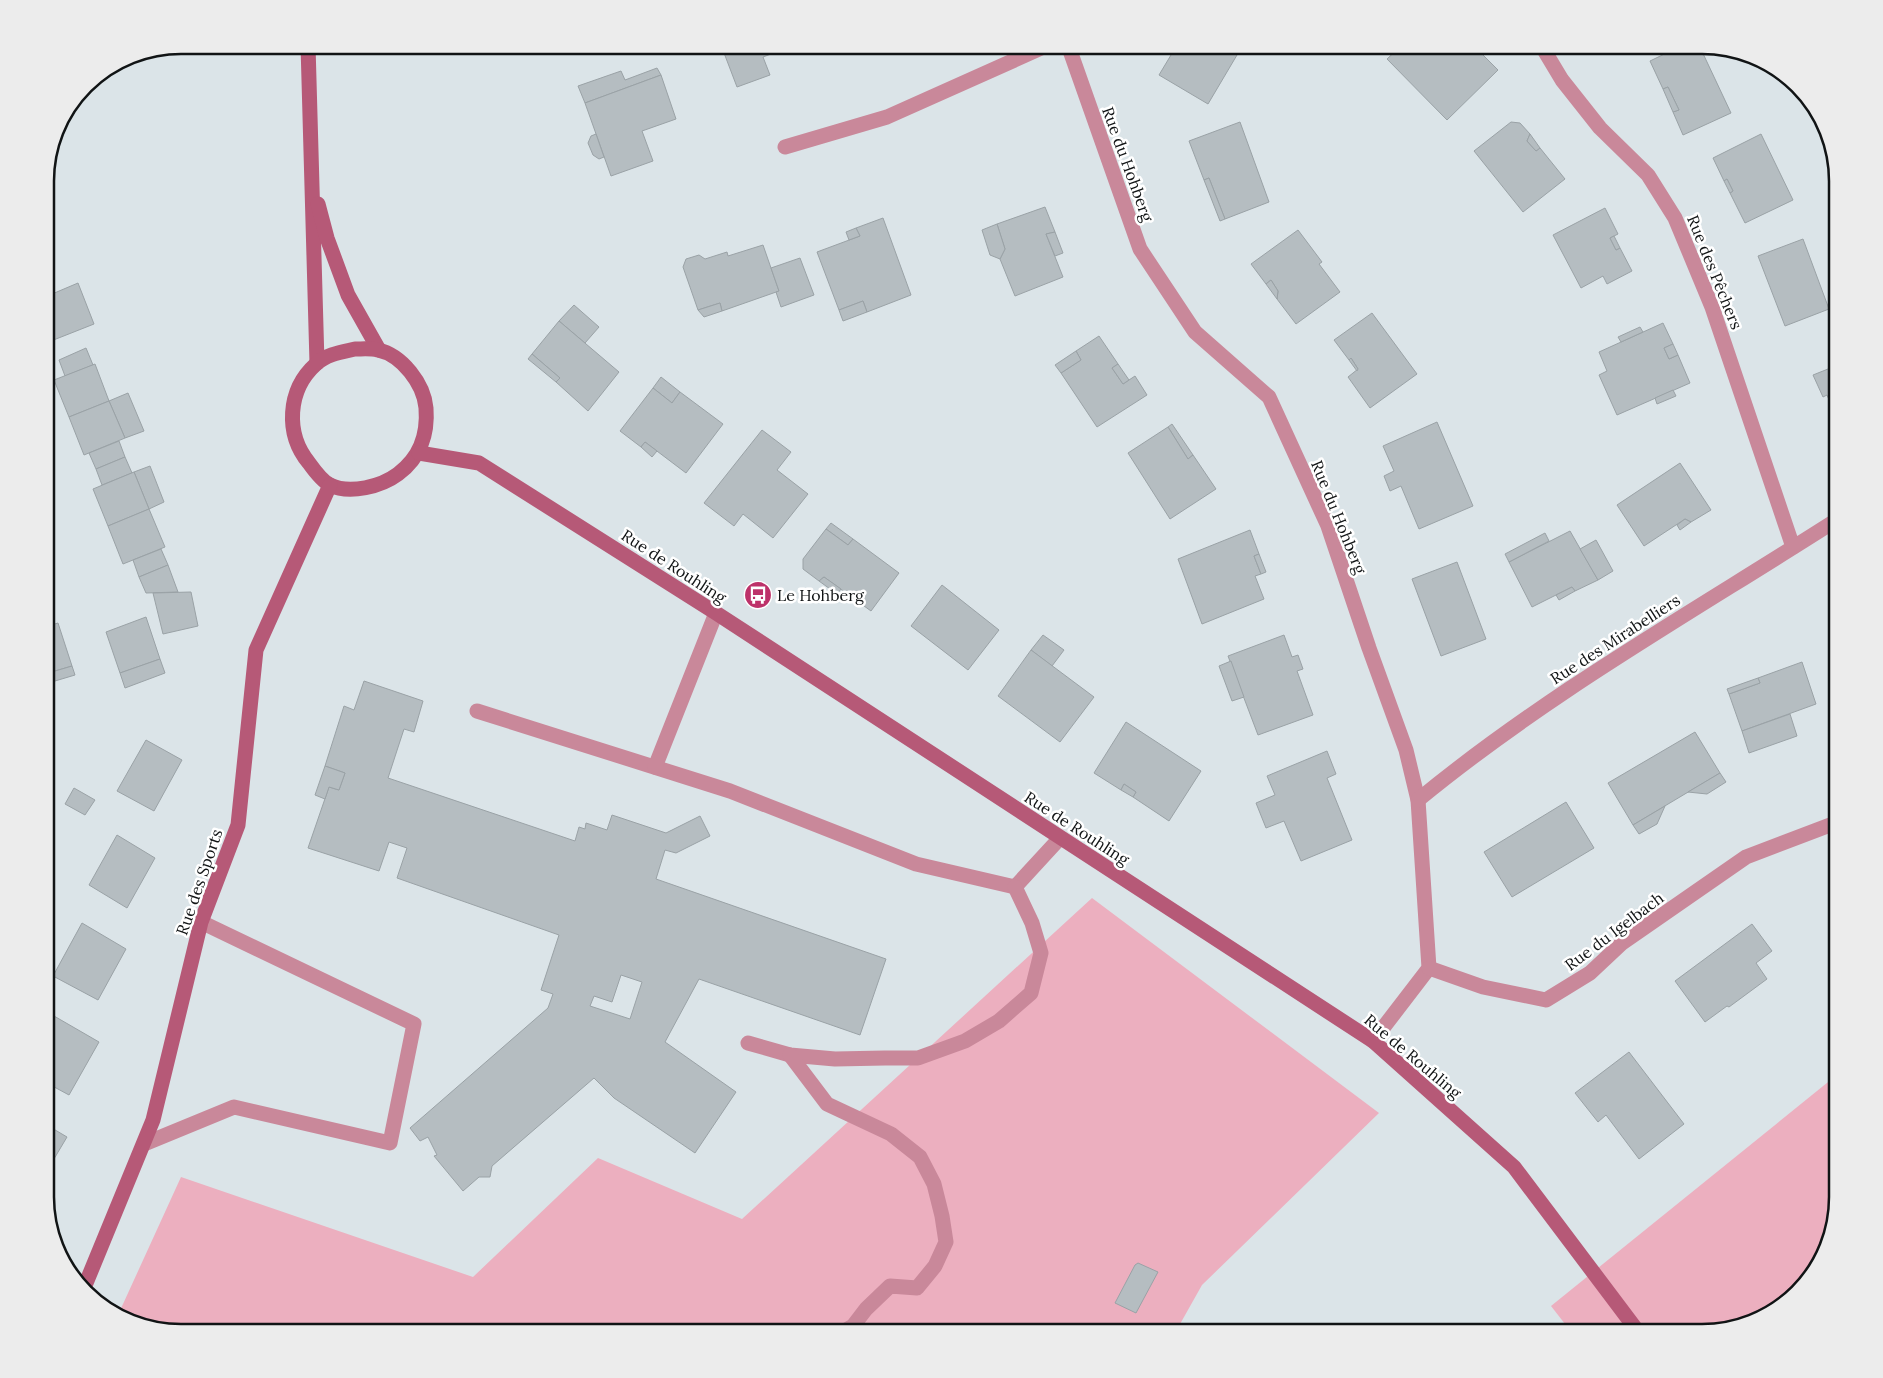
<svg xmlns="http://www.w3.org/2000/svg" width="1883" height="1378" font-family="Lora,serif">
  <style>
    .green { fill: #ecafbf }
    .building { fill: #b5bdc1; stroke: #9aa2a6; fill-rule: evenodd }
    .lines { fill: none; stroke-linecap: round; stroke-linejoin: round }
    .lane { stroke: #c9889a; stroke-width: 15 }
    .street { stroke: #c9889a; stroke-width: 15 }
    .secondary { stroke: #b65977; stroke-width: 15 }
    .labels { text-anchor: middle; stroke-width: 5; stroke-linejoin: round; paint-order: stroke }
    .street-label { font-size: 16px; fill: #111415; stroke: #fff }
    .poi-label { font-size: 16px; fill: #111415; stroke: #fff; text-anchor: start }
    .rim { fill: none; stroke: #111415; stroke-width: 2.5 }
  </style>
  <rect width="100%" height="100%" fill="#dbe4e8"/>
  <g class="green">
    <polygon points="1092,898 1379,1113 1202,1285 1175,1333 181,1333 137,1326 118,1315 181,1177 473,1277 598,1158 742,1219"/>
    <polygon points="1838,1074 1838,1197 1831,1241 1810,1280 1763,1319 1702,1333 1572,1333 1551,1306"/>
  </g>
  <g class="building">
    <polygon points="721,45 795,45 763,57 770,75 737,87"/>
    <polygon points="1177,45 1219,45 1237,55 1208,104 1159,75"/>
    <polygon points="1402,45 1484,45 1489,49 1483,55 1498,70 1447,120 1387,59"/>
    <polygon points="1683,45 1699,45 1731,113 1683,135 1673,112 1679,110 1668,87 1663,89 1650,61"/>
    <polygon points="657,68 661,75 585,103 578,86 621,71 625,80"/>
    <polygon points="661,75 676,119 642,131 653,161 611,176 585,103"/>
    <polygon points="1668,87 1679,110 1673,112 1663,89"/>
    <polygon points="1240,122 1269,202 1225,219 1209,178 1204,180 1189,141"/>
    <polygon points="1511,122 1520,123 1530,134 1527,141 1536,151 1540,148 1565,179 1523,212 1474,151"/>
    <polygon points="596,134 604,157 599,159 593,155 588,143 591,136"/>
    <polygon points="1530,134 1540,148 1536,151 1527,141"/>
    <polygon points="1761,134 1793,200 1745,223 1730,193 1733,191 1727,179 1724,181 1713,158"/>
    <polygon points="1209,178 1225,219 1220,221 1204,180"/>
    <polygon points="1727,179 1733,191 1730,193 1724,181"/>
    <polygon points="1045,207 1055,232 1046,234 1063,277 1015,296 1000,259 1005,249 997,224"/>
    <polygon points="1605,208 1618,234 1610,238 1616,250 1620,248 1632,271 1607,284 1603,276 1581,288 1553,235"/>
    <polygon points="883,218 911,295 867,312 863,301 839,310 817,252 860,236 856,228"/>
    <polygon points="997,224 1005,249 1000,259 990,255 982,230"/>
    <polygon points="856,228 860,236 849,240 846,232"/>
    <polygon points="1298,230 1322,262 1319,264 1340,292 1296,324 1277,299 1278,291 1271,280 1266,284 1251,264"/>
    <polygon points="1055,232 1063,253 1055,256 1046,234"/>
    <polygon points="1614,236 1620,248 1616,250 1610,238"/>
    <polygon points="1803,239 1829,309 1785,326 1758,256"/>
    <polygon points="763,245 779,291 722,311 720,303 698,310 683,267 686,259 699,255 705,259 727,252 728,256"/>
    <polygon points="800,258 814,295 781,307 776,292 779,291 771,268"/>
    <polygon points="1271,280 1278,291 1277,299 1266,284"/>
    <polygon points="78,283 94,324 51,341 45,327 45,297"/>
    <polygon points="863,301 867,312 843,321 839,310"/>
    <polygon points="720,303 722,311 704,317 698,310"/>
    <polygon points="574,305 599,327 585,343 559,321"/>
    <polygon points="1372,313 1417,374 1370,408 1348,377 1358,369 1351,358 1349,360 1334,340"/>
    <polygon points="559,321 619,372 588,411 556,382 560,378 532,354"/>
    <polygon points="1663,323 1673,344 1664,348 1669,359 1678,355 1690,383 1617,415 1599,375 1607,371 1599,352"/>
    <polygon points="1640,327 1643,332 1621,342 1618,337"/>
    <polygon points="1099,336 1118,364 1112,368 1123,384 1135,376 1147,395 1097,427 1061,373 1081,360 1076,351"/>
    <polygon points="1673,344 1678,355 1669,359 1664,348"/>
    <polygon points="86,348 93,365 65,376 59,360"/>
    <polygon points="1076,351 1081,360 1061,373 1055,365"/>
    <polygon points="532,354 560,378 556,382 528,359"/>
    <polygon points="1351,358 1358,369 1357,371 1349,360"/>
    <polygon points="95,364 109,401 69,417 54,380"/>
    <polygon points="1118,364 1129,380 1123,384 1112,368"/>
    <polygon points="1838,365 1838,421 1827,395 1823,397 1813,375"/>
    <polygon points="661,377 680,392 672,403 653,388"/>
    <polygon points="653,388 672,403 680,392 723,424 686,473 645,442 641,447 620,431"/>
    <polygon points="1673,390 1676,396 1657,404 1655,398"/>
    <polygon points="128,393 144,431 125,438 109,401"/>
    <polygon points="109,401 125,438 84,455 69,417"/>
    <polygon points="1437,422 1473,506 1419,529 1401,486 1390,491 1384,476 1394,471 1383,446"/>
    <polygon points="1172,424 1193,455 1188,459 1168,427"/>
    <polygon points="1168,427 1188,459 1193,455 1216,489 1170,519 1128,453"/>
    <polygon points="762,430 791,452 777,470 808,494 773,538 743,514 734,526 704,503"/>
    <polygon points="119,441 125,457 96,469 89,453"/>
    <polygon points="645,442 657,451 652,457 641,447"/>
    <polygon points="125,457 132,473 102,485 96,469"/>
    <polygon points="1680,463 1711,510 1691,522 1685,519 1644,546 1617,505"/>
    <polygon points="150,466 164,502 149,509 134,472"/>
    <polygon points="134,472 149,509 108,526 93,489"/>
    <polygon points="149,509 165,547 123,564 108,526"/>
    <polygon points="1685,519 1691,522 1680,530 1677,525"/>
    <polygon points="831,523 853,539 848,545 826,529"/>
    <polygon points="826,529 848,545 853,539 899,573 871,611 824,577 819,581 803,569 803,559"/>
    <polygon points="1250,530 1259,554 1254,556 1261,574 1255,576 1264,599 1202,624 1178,559"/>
    <polygon points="1570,531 1598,580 1575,591 1572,587 1532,607 1509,562"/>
    <polygon points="1545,533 1549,541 1509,562 1505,554"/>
    <polygon points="1596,540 1613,571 1598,580 1580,549"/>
    <polygon points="161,549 168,565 139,577 133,560"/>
    <polygon points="1259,554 1266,572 1261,574 1254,556"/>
    <polygon points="1457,562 1486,639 1441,656 1412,579"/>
    <polygon points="168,565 178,592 146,593 139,577"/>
    <polygon points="824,577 841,589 837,594 819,581"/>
    <polygon points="942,585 999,630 968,670 911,626"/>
    <polygon points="1572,587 1575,591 1559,600 1556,595"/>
    <polygon points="191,592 198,626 163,634 153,593"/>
    <polygon points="146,617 160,659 120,673 106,632"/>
    <polygon points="58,623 72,666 45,674 45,627"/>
    <polygon points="1043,635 1064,650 1052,666 1031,650"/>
    <polygon points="1284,635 1292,657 1298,655 1303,669 1297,671 1313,715 1258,735 1228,656"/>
    <polygon points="1031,650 1094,697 1060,742 998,696"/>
    <polygon points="160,659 165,673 125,688 120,673"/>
    <polygon points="1231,661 1244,697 1232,701 1219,666"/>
    <polygon points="1802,662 1816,704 1742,731 1729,694 1760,683 1758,678"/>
    <polygon points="72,666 75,675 45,684 45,674"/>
    <polygon points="1758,678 1760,683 1729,694 1727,689"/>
    <path d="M364,681L423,701L414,732L404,729L388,778L575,841L579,827L585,829L586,823L607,830L612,815L666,833L700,816L710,836L676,853L665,850L656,879L886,959L860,1035L699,979L665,1042L736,1092L695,1153L614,1098L594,1078L492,1166L490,1177H479L463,1191L434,1156L437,1155L428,1137L420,1141L410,1128L548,1008L553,994L541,990L559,935L397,878L407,848L389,842L379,871L308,848L329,787L339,790L345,773L325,766L344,706L354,710ZM621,975L642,982L630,1019L590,1006L594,996L612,1002Z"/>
    <polygon points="1790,714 1797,736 1749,753 1742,731"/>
    <polygon points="1126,722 1201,771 1169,821 1133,797 1136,792 1124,784 1121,790 1094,773"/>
    <polygon points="1695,732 1720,773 1633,825 1608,783"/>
    <polygon points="146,740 182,760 154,811 117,791"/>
    <polygon points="1327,751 1336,774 1327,778 1352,840 1301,861 1284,821 1266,828 1256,803 1275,795 1267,776"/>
    <polygon points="325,766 345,773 339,790 329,787 325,799 315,795"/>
    <polygon points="1720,773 1726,782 1707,794 1688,792"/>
    <polygon points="1124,784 1136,792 1133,797 1121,790"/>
    <polygon points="74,788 95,800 85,815 65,804"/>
    <polygon points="1566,802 1594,848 1512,897 1484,852"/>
    <polygon points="1665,806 1657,824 1639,834 1633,825"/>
    <polygon points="117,835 155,858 127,908 89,885"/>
    <polygon points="1838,897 1838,915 1830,903"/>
    <polygon points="82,923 126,949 98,1000 53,976"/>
    <polygon points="1752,924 1772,951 1756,963 1767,979 1729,1007 1727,1006 1705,1022 1675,981"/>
    <polygon points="54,1016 99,1042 69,1095 45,1082 45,1033"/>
    <polygon points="1629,1052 1684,1124 1639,1159 1606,1115 1598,1122 1575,1093"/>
    <polygon points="45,1124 67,1137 45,1174"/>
    <polygon points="1138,1263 1158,1272 1136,1313 1115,1303 1135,1265"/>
  </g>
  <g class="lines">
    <g class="lane">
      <polyline points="477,711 730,791 916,864 1015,887 1060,838"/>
      <polyline points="655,767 716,613"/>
      <polyline points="748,1043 790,1055 835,1059 885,1058 918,1058 965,1041 999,1021 1031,993 1041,953 1032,923 1015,887"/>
      <polyline points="790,1055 827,1104 891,1134 920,1157 934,1184 942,1216 946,1242 935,1266 917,1288 890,1286 866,1309 853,1326 841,1333"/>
      <polyline points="144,1144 234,1107 390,1143 414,1024 201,922"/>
    </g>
    <g class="street">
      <polyline points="1068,45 1140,249 1195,332 1269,397 1328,526 1369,648 1406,750 1418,800 1429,968 1373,1041"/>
      <polyline points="1541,45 1562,80 1600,128 1648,175 1675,218 1712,307 1793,547"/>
      <polyline points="785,147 887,117 1048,45"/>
      <path d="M1418,800C1548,693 1696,610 1838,519"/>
      <polyline points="1429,968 1483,987 1546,1000 1590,973 1622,943 1746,857 1838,822"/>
    </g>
    <g class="secondary">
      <polyline points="308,45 317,363"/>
      <polyline points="318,204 327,238 348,295 379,350"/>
      <path d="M355,349C362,349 371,348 378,350C402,355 424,384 426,408C428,434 420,458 398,474C382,486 350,495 330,485C322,481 314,470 309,463C285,434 287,390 316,364C327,354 342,352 355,349Z"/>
      <polyline points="419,453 479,463 716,613 1373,1041 1514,1167 1639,1333"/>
      <polyline points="84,1288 153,1120 201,922 238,825 256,650 330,485"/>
    </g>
  </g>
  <defs>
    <g id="bus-disc" transform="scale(1.4375)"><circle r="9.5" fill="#bd3169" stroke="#fff"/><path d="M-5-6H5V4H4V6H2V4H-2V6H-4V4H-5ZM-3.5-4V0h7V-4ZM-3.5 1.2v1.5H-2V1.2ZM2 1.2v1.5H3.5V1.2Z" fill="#fff"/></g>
  </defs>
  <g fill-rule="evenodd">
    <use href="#bus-disc" x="758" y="595"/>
  </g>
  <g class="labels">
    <g class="street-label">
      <text transform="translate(1128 164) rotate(70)" y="6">Rue du Hohberg</text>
      <text transform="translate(1715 272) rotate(68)" y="6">Rue des Pêchers</text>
      <text transform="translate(1339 517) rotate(68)" y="6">Rue du Hohberg</text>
      <text transform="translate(674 566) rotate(33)" y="6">Rue de Rouhling</text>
      <text transform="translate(1615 639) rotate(-33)" y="6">Rue des Mirabelliers</text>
      <text transform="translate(1077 828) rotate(33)" y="6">Rue de Rouhling</text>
      <text transform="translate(199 882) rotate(-71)" y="6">Rue des Sports</text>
      <text transform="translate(1614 931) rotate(-37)" y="6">Rue du Igelbach</text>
      <text transform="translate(1413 1056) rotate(40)" y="6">Rue de Rouhling</text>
    </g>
    <g class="poi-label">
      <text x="777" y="601">Le Hohberg</text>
    </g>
  </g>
  <path d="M0 0H1883V1378H0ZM181 54H1702A127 127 0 0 1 1829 181V1197A127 127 0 0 1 1702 1324H181A127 127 0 0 1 54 1197V181A127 127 0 0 1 181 54Z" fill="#ececec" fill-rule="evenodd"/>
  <path class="rim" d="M181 54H1702A127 127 0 0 1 1829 181V1197A127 127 0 0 1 1702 1324H181A127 127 0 0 1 54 1197V181A127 127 0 0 1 181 54Z"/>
</svg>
